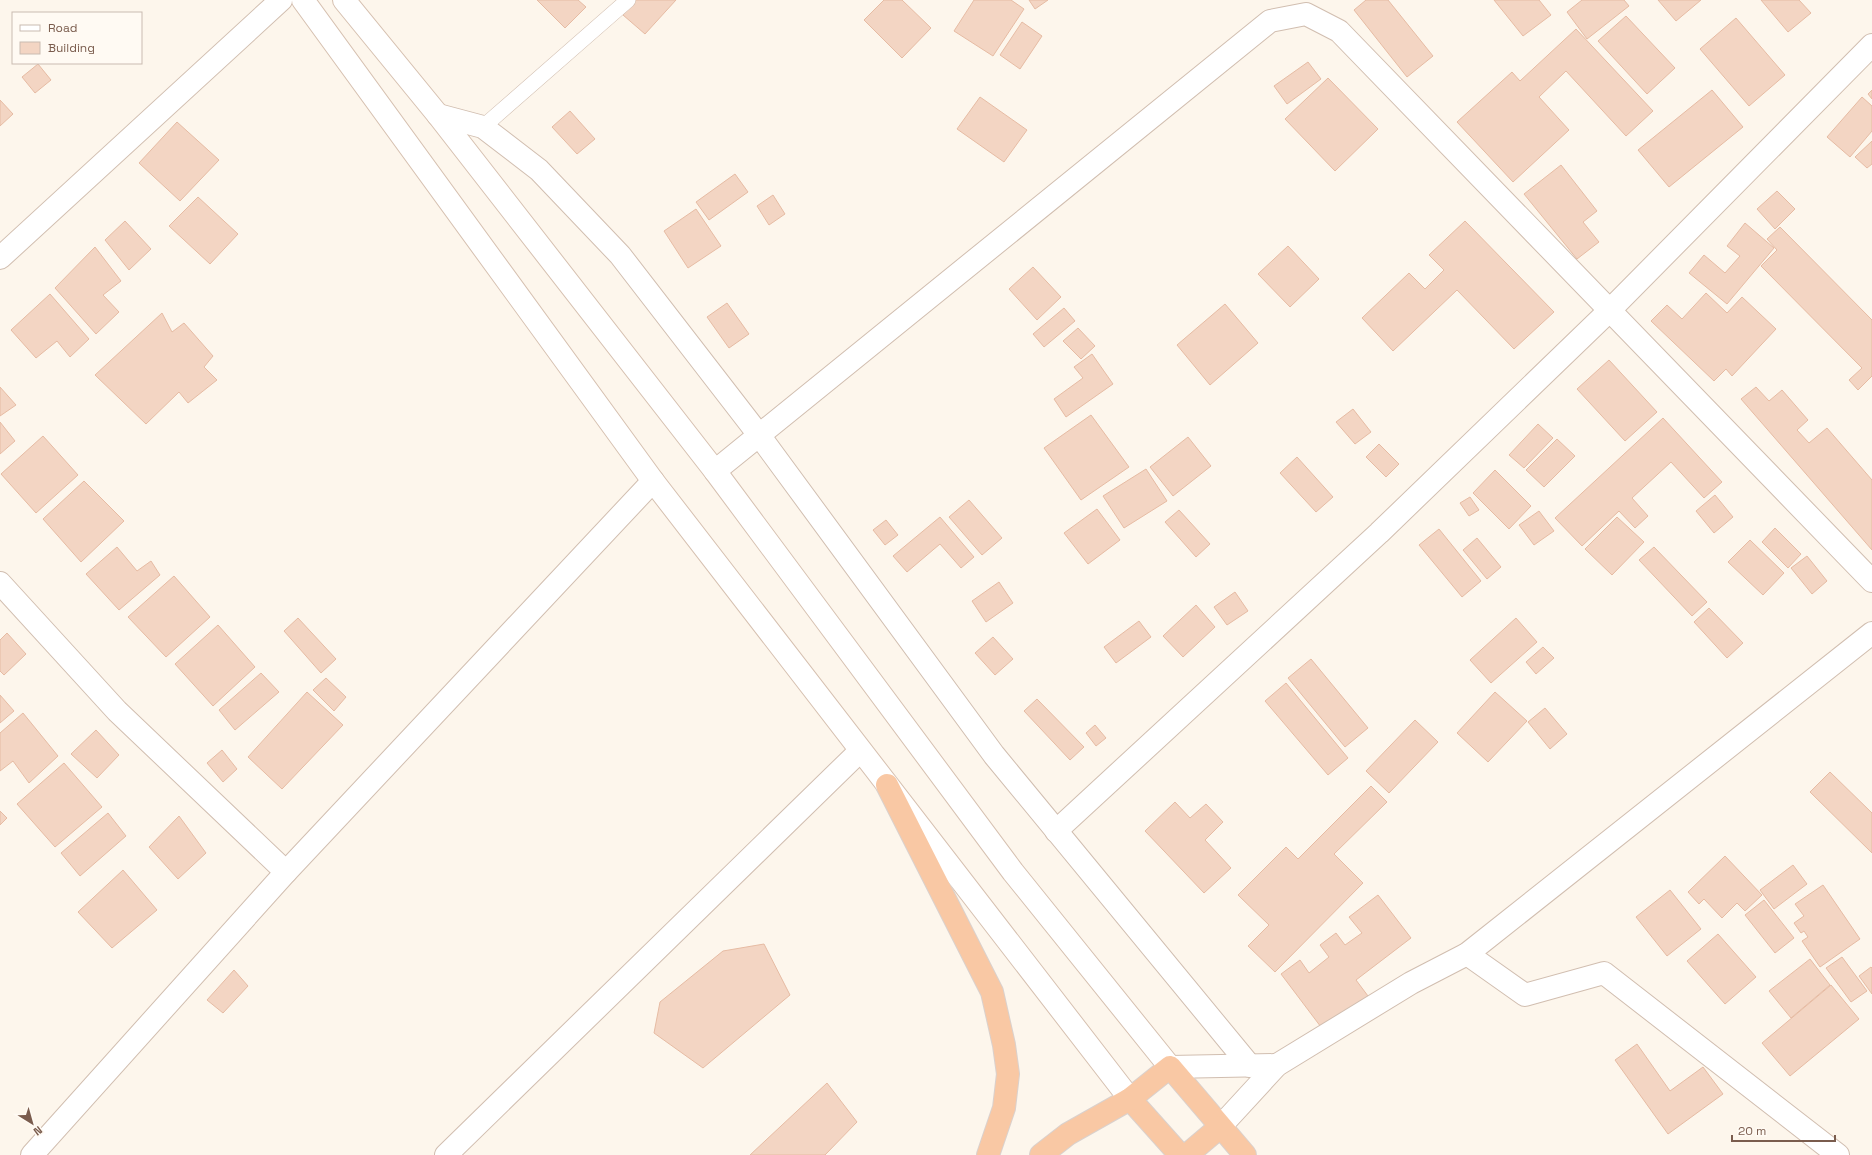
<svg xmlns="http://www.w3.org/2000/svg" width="1872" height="1155" font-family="'Space Grotesk',sans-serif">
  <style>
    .building { fill: #f3d5c3; stroke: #e6bba3 }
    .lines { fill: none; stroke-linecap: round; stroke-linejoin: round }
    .service-casing { stroke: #d1beb0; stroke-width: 16 }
    .minor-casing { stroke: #d1beb0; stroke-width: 24 }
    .tertiary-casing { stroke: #d1beb0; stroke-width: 24 }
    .secondary-casing { stroke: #d6c0b0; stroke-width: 24 }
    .trunk-casing { stroke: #dad1cd; stroke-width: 24 }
    .service { stroke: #fff; stroke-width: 15 }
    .minor { stroke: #fff; stroke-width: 22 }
    .tertiary { stroke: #fff; stroke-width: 22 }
    .secondary { stroke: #fff; stroke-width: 22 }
    .trunk { stroke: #f9c8a4; stroke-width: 22 }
  </style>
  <rect width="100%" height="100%" fill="#fdf6ec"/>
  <g class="building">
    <polygon points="537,0 578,0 586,7 565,28"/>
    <polygon points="636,0 676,0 645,34 623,15"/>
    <polygon points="884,0 902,0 931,28 902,58 864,20"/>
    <polygon points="974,0 1011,0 1024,9 993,56 954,31"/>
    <polygon points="1029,0 1048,0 1035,9"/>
    <polygon points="1366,0 1388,0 1433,56 1407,77 1354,10"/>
    <polygon points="1494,0 1539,0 1551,15 1523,36"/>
    <polygon points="1582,0 1624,0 1629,6 1587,39 1567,12"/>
    <polygon points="1658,0 1701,0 1676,21"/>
    <polygon points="1761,0 1799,0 1811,13 1788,32"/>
    <polygon points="1626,16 1675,68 1647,94 1598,41"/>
    <polygon points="1736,18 1785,75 1749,106 1700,49"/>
    <polygon points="1022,22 1042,36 1020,69 1000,55"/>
    <polygon points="1576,29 1653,111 1626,136 1566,71 1539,97 1569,130 1513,182 1457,122 1512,72 1520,81"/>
    <polygon points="1308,62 1321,79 1287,104 1274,86"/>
    <polygon points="38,64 51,80 35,93 22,77"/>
    <polygon points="1328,78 1378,129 1335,171 1285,119"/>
    <polygon points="1712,90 1743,127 1669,187 1638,150"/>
    <polygon points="1872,90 1872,99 1868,94"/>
    <polygon points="980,97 1027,130 1004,162 957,129"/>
    <polygon points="1862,97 1872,106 1872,131 1850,157 1827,137"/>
    <polygon points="0,100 13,114 0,126"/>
    <polygon points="570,111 595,139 577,154 552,127"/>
    <polygon points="177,122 219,160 180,201 139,163"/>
    <polygon points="1872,141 1872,164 1867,168 1855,157"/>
    <polygon points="1561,165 1597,211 1583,222 1599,242 1577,259 1524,194"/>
    <polygon points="735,174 748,192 709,220 696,202"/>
    <polygon points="1777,191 1795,209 1775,229 1757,209"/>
    <polygon points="773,195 785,214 769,225 757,206"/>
    <polygon points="198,197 238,234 210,264 169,226"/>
    <polygon points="696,209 721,246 688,268 664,231"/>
    <polygon points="125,221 151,249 129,270 105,240"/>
    <polygon points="1465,221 1554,312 1514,349 1457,290 1393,351 1362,318 1409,273 1425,289 1444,270 1429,255"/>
    <polygon points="1745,223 1774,248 1727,304 1689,273 1704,255 1725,273 1740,256 1727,246"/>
    <polygon points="1780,227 1872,320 1872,376 1858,390 1849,380 1862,368 1761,266 1777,250 1767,239"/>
    <polygon points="1288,246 1319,279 1290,307 1258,274"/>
    <polygon points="95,247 121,281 103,295 119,312 96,334 55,288"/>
    <polygon points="1033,267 1061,297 1037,320 1009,289"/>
    <polygon points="1706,293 1727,313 1742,297 1776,329 1732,376 1726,369 1714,381 1651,321 1667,305 1682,319"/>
    <polygon points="50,294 89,339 70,357 57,341 36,358 11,330"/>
    <polygon points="727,303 749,334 729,348 707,317"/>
    <polygon points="1225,304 1258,343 1210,385 1177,345"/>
    <polygon points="1064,308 1075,321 1044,347 1033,334"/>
    <polygon points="162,313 172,332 184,323 213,356 204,367 217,380 188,403 179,392 146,424 95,375"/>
    <polygon points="1078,328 1095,346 1081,359 1063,341"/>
    <polygon points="1092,354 1113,384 1066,417 1054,399 1083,378 1074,367"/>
    <polygon points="1609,360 1657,412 1625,441 1577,389"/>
    <polygon points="0,387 16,405 0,416"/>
    <polygon points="1756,387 1769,401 1782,390 1808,420 1797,430 1809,443 1827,428 1872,480 1872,550 1741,399"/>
    <polygon points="1353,409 1371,432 1355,444 1336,422"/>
    <polygon points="1091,415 1129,467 1081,500 1044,448"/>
    <polygon points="1663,418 1722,482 1704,498 1671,462 1632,498 1648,516 1635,528 1619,511 1582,546 1555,518"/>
    <polygon points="0,422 15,441 0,454"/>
    <polygon points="1538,424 1553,438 1524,468 1509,455"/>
    <polygon points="43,436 78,475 36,513 1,474"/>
    <polygon points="1188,437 1211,466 1173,496 1150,467"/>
    <polygon points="1557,439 1575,456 1544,487 1526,470"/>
    <polygon points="1379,444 1399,464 1386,477 1366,457"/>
    <polygon points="1297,457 1333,497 1316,512 1280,473"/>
    <polygon points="1146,469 1167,501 1124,528 1103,496"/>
    <polygon points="1495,470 1531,506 1509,529 1473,493"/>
    <polygon points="84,481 124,521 81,562 43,519"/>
    <polygon points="1715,495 1733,517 1714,533 1696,511"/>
    <polygon points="1470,497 1479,510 1469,516 1460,503"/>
    <polygon points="969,500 1002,538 982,555 949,517"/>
    <polygon points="1097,509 1120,540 1088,564 1064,533"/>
    <polygon points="1179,510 1210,544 1196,557 1165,522"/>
    <polygon points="1539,511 1554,531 1534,545 1519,525"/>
    <polygon points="940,517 974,557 961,568 940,544 907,572 893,556"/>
    <polygon points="1617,517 1644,542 1612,575 1585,549"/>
    <polygon points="886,520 898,535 885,545 873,530"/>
    <polygon points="1775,528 1801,554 1788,568 1762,542"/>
    <polygon points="1439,529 1481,581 1462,597 1419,545"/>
    <polygon points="1477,538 1501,567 1487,579 1463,550"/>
    <polygon points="1750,540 1784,573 1763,595 1728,562"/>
    <polygon points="117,547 137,571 151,561 160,575 119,610 86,574"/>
    <polygon points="1654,547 1707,602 1692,616 1639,560"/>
    <polygon points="1807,556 1827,581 1812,594 1791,568"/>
    <polygon points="174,576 210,617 166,657 128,617"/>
    <polygon points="999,582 1013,603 986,622 972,601"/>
    <polygon points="1235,592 1248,611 1227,625 1214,607"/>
    <polygon points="1196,605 1215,627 1183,657 1163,636"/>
    <polygon points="1709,608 1743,643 1727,658 1694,622"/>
    <polygon points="298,618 336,659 321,673 284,631"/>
    <polygon points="1516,618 1537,642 1491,683 1470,660"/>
    <polygon points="1139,621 1151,637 1116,663 1104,647"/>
    <polygon points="218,625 255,667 213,706 175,664"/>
    <polygon points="7,633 26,654 4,675 0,671 0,640"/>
    <polygon points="993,637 1013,659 995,675 975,653"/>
    <polygon points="1543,647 1554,658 1536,674 1526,662"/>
    <polygon points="1311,659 1368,728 1345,747 1288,678"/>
    <polygon points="261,673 279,692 235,730 219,710"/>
    <polygon points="326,678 346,697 334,711 313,690"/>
    <polygon points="1286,683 1348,758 1328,775 1265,701"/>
    <polygon points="307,692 343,725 282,789 248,757"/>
    <polygon points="1495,692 1527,721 1488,762 1457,733"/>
    <polygon points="0,695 14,711 0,723"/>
    <polygon points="1037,699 1084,747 1070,760 1024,711"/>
    <polygon points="1545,708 1567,734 1550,749 1528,722"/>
    <polygon points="23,713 58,756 29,783 13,761 0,771 0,733"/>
    <polygon points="1415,720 1438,742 1389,793 1366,771"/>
    <polygon points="1095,725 1106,738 1096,746 1086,733"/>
    <polygon points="96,730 119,755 97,778 71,754"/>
    <polygon points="222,750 237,769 223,782 207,763"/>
    <polygon points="64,763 102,807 55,847 17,804"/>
    <polygon points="1830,772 1872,813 1872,853 1810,792"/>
    <polygon points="1371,786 1387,802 1334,854 1363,883 1275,972 1248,946 1269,925 1238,895 1286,847 1298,859"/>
    <polygon points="1175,802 1190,818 1206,804 1223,822 1205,840 1231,868 1204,893 1145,831"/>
    <polygon points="0,811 7,818 0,825"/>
    <polygon points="108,813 126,836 80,876 61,853"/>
    <polygon points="179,816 206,853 178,879 149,847"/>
    <polygon points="1725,856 1762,895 1745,911 1737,903 1722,918 1704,899 1699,904 1688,892"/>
    <polygon points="1793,865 1807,884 1774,909 1760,890"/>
    <polygon points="123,870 157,910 112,948 78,912"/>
    <polygon points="1823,885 1860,939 1820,967 1802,941 1808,937 1804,931 1801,933 1794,923 1804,916 1795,904"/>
    <polygon points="1670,890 1701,929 1667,956 1636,917"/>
    <polygon points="1378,895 1411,938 1356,980 1368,996 1324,1031 1281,974 1300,960 1309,973 1329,957 1320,945 1336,933 1345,945 1362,933 1349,917"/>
    <polygon points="1764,900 1794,938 1775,953 1745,915"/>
    <polygon points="1718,934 1756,977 1725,1004 1687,961"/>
    <polygon points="764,944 790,995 703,1068 654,1033 660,1002 723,951"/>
    <polygon points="1842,957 1867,991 1851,1002 1826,968"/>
    <polygon points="1810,959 1830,985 1791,1018 1769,991"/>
    <polygon points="1871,967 1872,968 1872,994 1859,976"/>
    <polygon points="234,970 248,986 223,1013 207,1000"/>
    <polygon points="1831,985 1859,1019 1790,1076 1762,1043"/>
    <polygon points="1637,1044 1670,1091 1703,1067 1723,1094 1668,1134 1615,1060"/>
    <polygon points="827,1083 857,1122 825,1155 750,1155"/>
  </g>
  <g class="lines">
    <g class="service-casing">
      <polyline id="service" points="483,127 628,0"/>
    </g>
    <g class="minor-casing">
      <g id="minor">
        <polyline points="438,115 483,127 539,170 620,255 759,435 994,755 1250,1066"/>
        <polyline points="0,258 281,0"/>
        <polyline points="715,471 1270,21 1306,14 1339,31 1872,581"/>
        <polyline points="0,583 117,711 286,872"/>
        <polyline points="1056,831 1379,533 1609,311 1872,45"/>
        <polyline points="1467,954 1525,995 1604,973 1838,1155"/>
        <polyline points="32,1155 286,872 653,481"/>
        <polyline points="446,1155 860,751"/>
      </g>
    </g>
    <g class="tertiary-casing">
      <g id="tertiary">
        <polyline points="1170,1067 1277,1065"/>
        <polyline points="1220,1127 1277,1065 1411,983 1467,954 1872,633"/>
      </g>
    </g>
    <g class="secondary-casing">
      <g id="secondary">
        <polyline points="303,0 653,481 1130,1099"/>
        <polyline points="344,0 438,115 715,471 1013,872 1170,1067"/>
      </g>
    </g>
    <g class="trunk-casing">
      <g id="trunk">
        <polyline points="887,785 992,992 1004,1045 1008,1074 1004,1108 988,1155"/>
        <polyline points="1130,1099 1180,1155"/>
        <polyline points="1041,1155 1068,1134 1130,1099 1170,1067 1245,1155"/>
        <polyline points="1187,1155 1220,1127"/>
      </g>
    </g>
    <use href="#service" class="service"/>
    <use href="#minor" class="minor"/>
    <use href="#tertiary" class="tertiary"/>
    <use href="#secondary" class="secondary"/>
    <use href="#trunk" class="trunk"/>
  </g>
  <rect x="12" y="12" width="130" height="52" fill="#fffaf3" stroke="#cabbb1"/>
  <rect x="20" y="25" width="20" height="6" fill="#ffffff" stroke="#cabbb1"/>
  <text x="48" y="32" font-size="12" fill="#7a5c4d">Road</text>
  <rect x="20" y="42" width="20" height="12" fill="#f3d5c3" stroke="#cabbb1"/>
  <text x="48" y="52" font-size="12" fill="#7a5c4d">Building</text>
  <g transform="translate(32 1123) rotate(143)" stroke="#fffaf3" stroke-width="3" paint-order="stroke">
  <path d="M0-3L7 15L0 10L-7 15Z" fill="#7a5c4d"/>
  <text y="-6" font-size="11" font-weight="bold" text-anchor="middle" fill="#7a5c4d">N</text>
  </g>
  <path d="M1732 1135v6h103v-6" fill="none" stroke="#7a5c4d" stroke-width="2"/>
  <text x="1738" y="1135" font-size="12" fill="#7a5c4d" stroke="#fffaf3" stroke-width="3" paint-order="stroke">20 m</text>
</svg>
